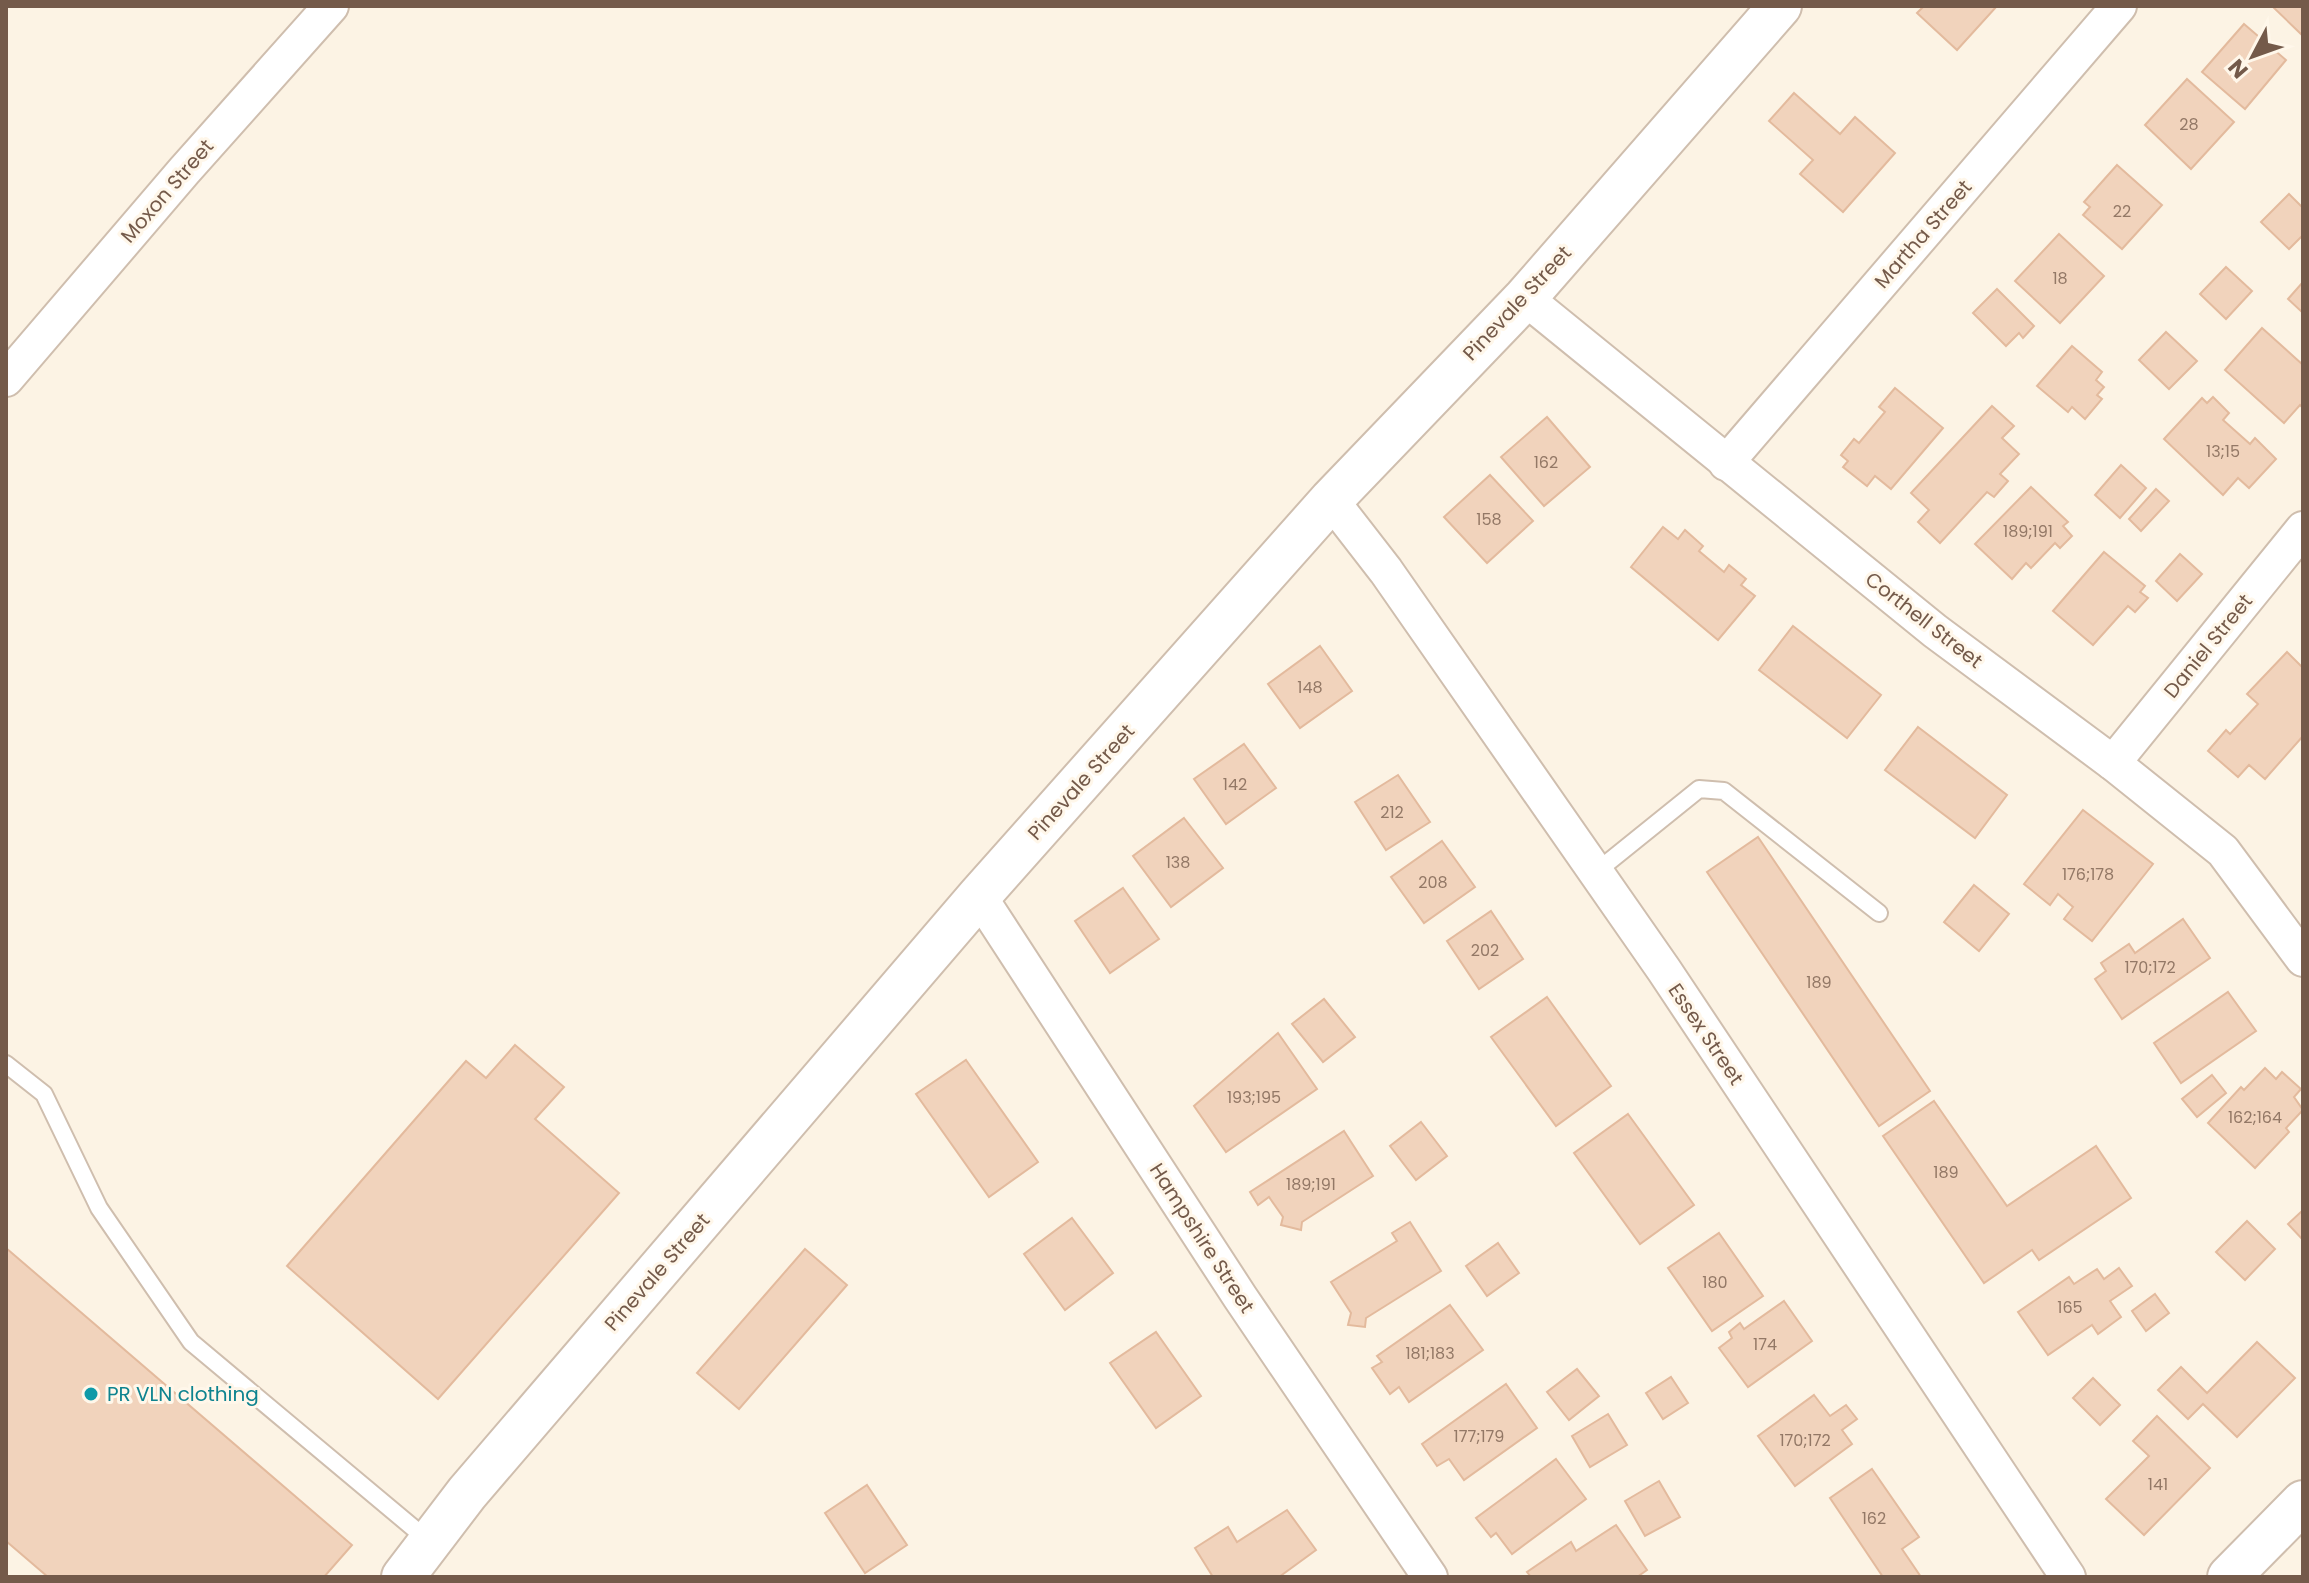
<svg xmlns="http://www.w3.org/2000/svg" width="2309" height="1583" font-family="Poppins,sans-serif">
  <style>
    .building { fill: #f1d3bc; stroke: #e3ba9d; stroke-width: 2 }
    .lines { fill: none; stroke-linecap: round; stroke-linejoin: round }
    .service-casing { stroke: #cfbeae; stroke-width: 20 }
    .minor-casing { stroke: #cfbeae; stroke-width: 38 }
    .tertiary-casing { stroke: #cfbeae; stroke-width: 46 }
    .service { stroke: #fff; stroke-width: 16 }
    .minor { stroke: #fff; stroke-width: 34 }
    .tertiary { stroke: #fff; stroke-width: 42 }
    .culture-dot { fill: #0f9aa8; stroke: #fff7ea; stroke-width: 3 }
    .labels { text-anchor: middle; stroke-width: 6; stroke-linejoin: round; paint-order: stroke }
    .number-label { font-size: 16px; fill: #937866 }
    .street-label { font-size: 20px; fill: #745a4a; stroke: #fff7ea }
    .culture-label { font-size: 20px; fill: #0d838f; stroke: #fff7ea; text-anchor: start }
  </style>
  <rect width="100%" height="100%" fill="#fcf3e4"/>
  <g class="building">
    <polygon points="1924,6 1997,6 1957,50 1917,13"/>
    <polygon points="2272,6 2303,6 2303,34 2302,35"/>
    <polygon points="2244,24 2286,60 2245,109 2202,72"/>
    <polygon points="2187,79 2234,122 2191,169 2145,125"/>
    <polygon points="1794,93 1840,134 1855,117 1895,153 1843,212 1800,174 1813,160 1769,121"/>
    <polygon points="2117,165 2162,205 2122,249 2083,215 2090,207 2084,202"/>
    <polygon points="2289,194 2303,208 2303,235 2289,249 2261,222"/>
    <polygon points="2059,234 2104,276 2060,323 2015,281"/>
    <polygon points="2226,267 2252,291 2226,319 2200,294"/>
    <polygon points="2303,282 2303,313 2288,299"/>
    <polygon points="1997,289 2034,326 2023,338 2019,333 2006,346 1973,313"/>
    <polygon points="2262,328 2303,365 2303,408 2300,405 2284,423 2225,370"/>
    <polygon points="2166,332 2197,361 2169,389 2139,360"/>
    <polygon points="2072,346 2102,372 2096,380 2104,387 2097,395 2102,399 2085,419 2072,407 2068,412 2037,386"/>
    <polygon points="1895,388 1943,428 1891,489 1875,476 1867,486 1843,467 1848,461 1841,455 1854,439 1859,443 1885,412 1879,407"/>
    <polygon points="2213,397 2229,413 2223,420 2250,444 2255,438 2276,459 2249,488 2238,478 2223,495 2164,439 2202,398 2207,403"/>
    <polygon points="1992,406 2014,426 2002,438 2019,454 2000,474 2008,481 1994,497 1987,492 1940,543 1918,522 1929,510 1911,493"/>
    <polygon points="1547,417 1590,467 1544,506 1501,457"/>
    <polygon points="2121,465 2146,488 2120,518 2095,495"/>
    <polygon points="1490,475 1533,521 1487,563 1444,517"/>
    <polygon points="2031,487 2068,522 2063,526 2072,536 2060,548 2055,543 2031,568 2026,563 2012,579 1975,544"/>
    <polygon points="2156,489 2169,501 2141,531 2129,519"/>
    <polygon points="1663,527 1678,539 1685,530 1703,546 1699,551 1724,572 1729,565 1746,579 1741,585 1755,596 1718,640 1631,567"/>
    <polygon points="2104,552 2145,586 2140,592 2148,598 2135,612 2128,606 2093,645 2053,611"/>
    <polygon points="2180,554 2202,574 2177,601 2156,581"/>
    <polygon points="1793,626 1881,695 1847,738 1759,670"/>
    <polygon points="1320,646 1352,691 1300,728 1268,684"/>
    <polygon points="2287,652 2303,668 2303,736 2265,779 2249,765 2238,777 2208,751 2226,730 2230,734 2258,704 2247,694"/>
    <polygon points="1918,727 2007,795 1975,838 1885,770"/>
    <polygon points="1244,744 1276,788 1226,824 1194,779"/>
    <polygon points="1398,775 1430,822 1386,850 1355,802"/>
    <polygon points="2083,810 2153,864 2092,941 2064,919 2073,907 2058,894 2050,905 2024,884"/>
    <polygon points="1184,818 1223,868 1171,907 1133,856"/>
    <polygon points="1758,837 1930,1091 1879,1126 1707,872"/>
    <polygon points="1442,841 1475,887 1424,923 1391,877"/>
    <polygon points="1974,885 2009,914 1979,951 1944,922"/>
    <polygon points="1123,888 1159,939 1110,973 1075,921"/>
    <polygon points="1491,911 1523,959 1479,989 1447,941"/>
    <polygon points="2183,919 2210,958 2122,1019 2095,979 2106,971 2101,963 2129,944 2135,953"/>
    <polygon points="2228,992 2256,1031 2181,1083 2154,1043"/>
    <polygon points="1547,997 1611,1086 1556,1126 1491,1037"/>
    <polygon points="1324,999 1355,1037 1323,1062 1292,1024"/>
    <polygon points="1278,1033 1317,1089 1226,1152 1194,1106"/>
    <polygon points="515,1045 564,1087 535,1119 619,1193 438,1399 287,1266 466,1061 486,1078"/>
    <polygon points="966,1060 1038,1162 989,1197 916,1094"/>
    <polygon points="2265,1068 2276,1079 2282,1072 2301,1089 2294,1097 2303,1110 2286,1128 2289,1132 2255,1168 2208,1123 2241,1087 2244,1090"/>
    <polygon points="2212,1075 2226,1093 2197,1117 2182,1099"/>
    <polygon points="1934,1101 2007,1206 2096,1146 2131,1198 2039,1260 2032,1250 1984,1283 1883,1136"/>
    <polygon points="1628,1114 1694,1205 1640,1244 1574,1153"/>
    <polygon points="1421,1122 1447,1156 1416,1180 1390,1146"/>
    <polygon points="1344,1131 1373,1176 1302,1222 1301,1230 1281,1225 1283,1217 1269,1197 1258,1205 1250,1192"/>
    <polygon points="2303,1210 2303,1240 2288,1224"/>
    <polygon points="1072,1218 1113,1273 1065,1310 1024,1254"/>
    <polygon points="2247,1221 2275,1249 2245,1280 2216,1252"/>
    <polygon points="1410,1222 1441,1271 1366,1318 1365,1327 1348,1325 1351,1313 1331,1282 1397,1241 1392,1233"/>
    <polygon points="1719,1233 1763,1296 1712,1331 1668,1268"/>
    <polygon points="1498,1243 1519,1273 1487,1296 1466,1266"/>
    <polygon points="6,1248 352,1545 324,1577 48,1577 6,1541"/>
    <polygon points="805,1249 847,1285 739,1409 697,1373"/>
    <polygon points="2119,1268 2132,1286 2110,1301 2121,1317 2098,1334 2092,1325 2048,1355 2018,1312 2069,1277 2074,1284 2097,1269 2104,1279"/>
    <polygon points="2155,1294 2169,1313 2146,1331 2132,1311"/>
    <polygon points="1784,1301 1812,1341 1748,1387 1719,1348 1732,1338 1729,1332 1740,1323 1744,1329"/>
    <polygon points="1450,1305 1483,1350 1409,1402 1399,1387 1390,1394 1372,1368 1382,1362 1377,1356"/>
    <polygon points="1156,1332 1201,1396 1156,1428 1110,1363"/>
    <polygon points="2257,1342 2295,1378 2237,1437 2203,1404 2188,1419 2158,1390 2181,1367 2207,1393"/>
    <polygon points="1577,1369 1599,1396 1569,1420 1547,1392"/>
    <polygon points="1671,1377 1688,1403 1663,1419 1646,1393"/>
    <polygon points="2093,1378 2120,1405 2100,1425 2073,1398"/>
    <polygon points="1506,1384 1537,1428 1464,1480 1449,1459 1437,1466 1422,1444"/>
    <polygon points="1814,1395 1830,1416 1846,1405 1857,1419 1842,1430 1852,1444 1795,1486 1758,1436"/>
    <polygon points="1608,1414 1627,1445 1590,1467 1572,1436"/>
    <polygon points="2157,1416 2210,1468 2144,1535 2106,1499 2149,1456 2133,1441"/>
    <polygon points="1556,1459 1586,1499 1512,1554 1496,1533 1491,1537 1476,1518"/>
    <polygon points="1872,1469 1919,1537 1902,1549 1921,1577 1883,1577 1830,1498"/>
    <polygon points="1659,1481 1680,1517 1645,1536 1625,1501"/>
    <polygon points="867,1485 907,1545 865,1573 825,1513"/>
    <polygon points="1287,1510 1316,1550 1279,1577 1213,1577 1195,1548 1228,1527 1237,1542"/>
    <polygon points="1616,1525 1647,1570 1637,1577 1531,1577 1527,1572 1571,1542 1576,1551"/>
  </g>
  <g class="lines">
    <g class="service-casing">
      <g id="service">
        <polyline points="1596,872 1699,789 1724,791 1879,913"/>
        <polyline points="6,1064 44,1094 99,1208 191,1342 429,1541"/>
      </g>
    </g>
    <g class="minor-casing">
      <g id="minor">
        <polyline points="1525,298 1935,631 2113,763 2223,851 2303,959"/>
        <polyline points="6,379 184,171 331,6"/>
        <polyline points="1726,463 2119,6"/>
        <polyline points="1331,500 1386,571 1664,970 2068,1577"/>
        <polyline points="2113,763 2303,529"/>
        <polyline points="979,896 1240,1297 1430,1577"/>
      </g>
    </g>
    <g class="tertiary-casing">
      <g id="tertiary">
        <polyline points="403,1577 467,1493 979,896 1331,500 1525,298 1780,6"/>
        <polyline points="2229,1577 2303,1502"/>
      </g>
    </g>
    <use href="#service" class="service"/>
    <use href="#minor" class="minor"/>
    <use href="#tertiary" class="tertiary"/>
  </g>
  <circle class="culture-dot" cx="91" cy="1394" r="8"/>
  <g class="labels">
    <g class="number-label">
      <text x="2189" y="130">28</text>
      <text x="2122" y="217">22</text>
      <text x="2060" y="284">18</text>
      <text x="2223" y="457">13;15</text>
      <text x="1546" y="468">162</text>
      <text x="1489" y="525">158</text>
      <text x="2028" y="537">189;191</text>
      <text x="1310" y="693">148</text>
      <text x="1235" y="790">142</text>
      <text x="1392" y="818">212</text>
      <text x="1178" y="868">138</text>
      <text x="2088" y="880">176;178</text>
      <text x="1433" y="888">208</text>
      <text x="1485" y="956">202</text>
      <text x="2150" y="973">170;172</text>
      <text x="1819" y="988">189</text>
      <text x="1254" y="1103">193;195</text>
      <text x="2255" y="1123">162;164</text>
      <text x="1946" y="1178">189</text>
      <text x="1311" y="1190">189;191</text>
      <text x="1715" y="1288">180</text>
      <text x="2070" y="1313">165</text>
      <text x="1765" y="1350">174</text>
      <text x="1430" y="1359">181;183</text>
      <text x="1479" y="1442">177;179</text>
      <text x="1805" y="1446">170;172</text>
      <text x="2158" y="1490">141</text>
      <text x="1874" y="1524">162</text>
    </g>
    <g class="street-label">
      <text transform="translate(167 191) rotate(-49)" y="7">Moxon Street</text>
      <text transform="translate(1923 234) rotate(-49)" y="7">Martha Street</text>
      <text transform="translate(1517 303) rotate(-47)" y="7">Pinevale Street</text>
      <text transform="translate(1924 620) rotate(38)" y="7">Corthell Street</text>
      <text transform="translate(2208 646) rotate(-51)" y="7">Daniel Street</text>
      <text transform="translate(1081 782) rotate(-48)" y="7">Pinevale Street</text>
      <text transform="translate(1706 1034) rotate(56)" y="7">Essex Street</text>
      <text transform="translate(1202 1238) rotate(57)" y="7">Hampshire Street</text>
      <text transform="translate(657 1272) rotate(-49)" y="7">Pinevale Street</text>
    </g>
    <g class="culture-label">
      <text x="107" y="1401">PR VLN clothing</text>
    </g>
  </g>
  <rect width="2309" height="1583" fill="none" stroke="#745a4a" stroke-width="16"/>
  <g transform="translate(2253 56) rotate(229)" stroke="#fff7ea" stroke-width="6" paint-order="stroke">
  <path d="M0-6L14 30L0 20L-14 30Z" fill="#745a4a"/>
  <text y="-12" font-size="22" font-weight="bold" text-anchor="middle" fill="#745a4a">N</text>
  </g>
</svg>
